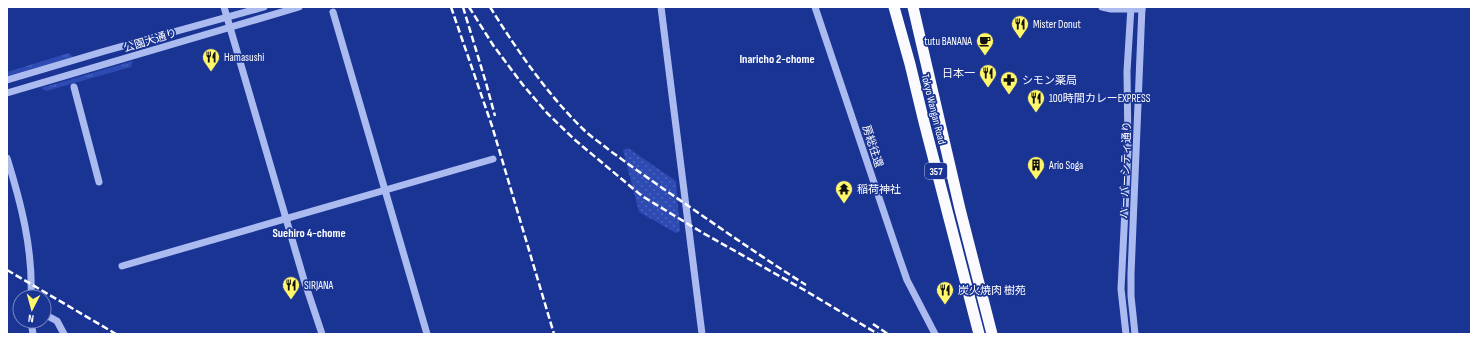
<svg xmlns="http://www.w3.org/2000/svg" width="1478" height="341" font-family="'Sofia Sans Condensed','Noto Sans JP',sans-serif">
  <style>
    .grass { fill: url(#grass-tufts) }
    .park { fill: url(#park-dots) }
    .lines { fill: none; stroke-linecap: round; stroke-linejoin: round }
    .tertiary { stroke: #abbbf0; stroke-width: 7 }
    .trunk { stroke: #fafaff; stroke-width: 11 }
    .rail { stroke: #fff; stroke-width: 2.5; stroke-dasharray: 7 3; stroke-linecap: butt }
    .labels { text-anchor: middle; stroke-width: 3.5; stroke-linejoin: round; paint-order: stroke }
    .shield { fill: #1a3494; stroke: #bac2df; stroke-width: 1 }
    .shield-label { font-size: 10px; font-weight: bold; fill: #fff }
    .poi-label { font-size: 11px; fill: #fff; stroke: #1a3494; text-anchor: start }
    .street-label { font-size: 11px; fill: #fff; stroke: #1a3494 }
    .neighbourhood-label { font-size: 12px; font-weight: bold; fill: #fff; stroke: #1a3494 }
  </style>
  <defs>
    <pattern id="grass-tufts" width="24" height="20" patternUnits="userSpaceOnUse"><rect width="24" height="20" fill="#2d4bb3"/><path d="M3 7l-1-3M5 7V3M7 7l1-3M15 17l-1-3M17 17v-4M19 17l1-3" fill="none" stroke="#4c66be"/></pattern>
    <pattern id="park-dots" width="8" height="8" patternUnits="userSpaceOnUse"><rect width="8" height="8" fill="#2d4bb3"/><path d="M2 2h.1M6 6h.1" fill="none" stroke="#4c66be" stroke-width="1.8" stroke-linecap="round"/></pattern>
  </defs>
  <rect width="100%" height="100%" fill="#1a3494"/>
  <g class="grass">
    <polygon points="69,53 73,57 7,76 7,72"/>
    <polygon points="133,61 131,67 46,91 41,88"/>
  </g>
  <polygon class="park" points="628,148 676,181 680,231 676,233 639,212 623,150"/>
  <g class="lines">
    <g class="tertiary">
      <polyline points="224,7 304,280 322,334"/>
      <polyline points="661,7 702,334"/>
      <polyline points="815,7 899,257 907,280 935,334"/>
      <polyline points="1102,7 1111,9 1142,9"/>
      <polyline points="333,12 427,334"/>
      <polyline points="7,80 105,51 264,7"/>
      <polyline points="74,87 99,182"/>
      <polyline points="7,93 299,7"/>
      <path d="M7,158C21,203 33,249 31,297"/>
      <polyline points="122,266 493,159"/>
      <polyline points="44,314 57,321 64,334"/>
      <polyline points="31,321 33,334"/>
      <polyline points="1126,334 1121,289 1128,149 1127,71 1131,7"/>
      <polyline points="1135,334 1131,296 1131,274 1142,7"/>
    </g>
    <g class="trunk">
      <polyline points="894,7 910,64 924,122 979,334"/>
      <polyline points="913,7 960,209 992,334"/>
    </g>
    <g class="rail">
      <polyline points="451,7 492,126 554,334"/>
      <polyline points="463,7 486,83 495,116"/>
      <polyline points="469,7 493,45 523,85 547,113 575,140 642,196 703,233 806,291 878,334"/>
      <path d="M490,7C517,50 547,94 583,129C591,137 601,143 609,150C630,165 650,180 671,194C716,225 760,256 806,285"/>
      <polyline points="7,270 116,334"/>
      <polyline points="873,324 888,334"/>
    </g>
  </g>
  <defs>
    <g id="restaurant-pin" transform="scale(0.9)"><path d="M0 17L-7.5 6A9.5 9.5 0 1 1 7.5 6Z" fill="#fff66a" stroke="#1a3494"/><path d="M-5-6h1v4h1v-4h1v4h1v-4h1v5L-1.5 .5V6h-2V.5L-5-1ZM5-6V6H3V1.5H1.5Q1.5-4 5-6Z" fill="#111"/></g>
    <g id="cafe-pin" transform="scale(0.9)"><path d="M0 17L-7.5 6A9.5 9.5 0 1 1 7.5 6Z" fill="#fff66a" stroke="#1a3494"/><path d="M-5.5-4.5H6V0H3Q3 3.5 0 3.5H-2.5Q-5.5 3.5-5.5 0ZM3-3.2v2h1.7v-2ZM-6 4.5H4V6H-6Z" fill="#111"/></g>
    <g id="pharmacy-pin" transform="scale(0.9)"><path d="M0 17L-7.5 6A9.5 9.5 0 1 1 7.5 6Z" fill="#fff66a" stroke="#1a3494"/><path d="M-2-6h4v4h4v4h-4v4h-4v-4h-4v-4h4Z" fill="#111"/></g>
    <g id="building-pin" transform="scale(0.9)"><path d="M0 17L-7.5 6A9.5 9.5 0 1 1 7.5 6Z" fill="#fff66a" stroke="#1a3494"/><path d="M-4-6H4V6H1V3H-1V6H-4ZM-2.5-4.3h1.7v1.8h-1.7ZM.8-4.3h1.7v1.8H.8ZM-2.5-1h1.7V.8h-1.7ZM.8-1h1.7V.8H.8Z" fill="#111"/></g>
    <g id="temple-pin" transform="scale(0.9)"><path d="M0 17L-7.5 6A9.5 9.5 0 1 1 7.5 6Z" fill="#fff66a" stroke="#1a3494"/><path d="M0-6L5-2H3V0L6.5 2.5H4V6H1.5V3h-3V6H-4V2.5H-6.5L-3 0V-2H-5Z" fill="#111"/></g>
  </defs>
  <g fill-rule="evenodd">
    <use href="#restaurant-pin" x="1020" y="24"/>
    <use href="#cafe-pin" x="985" y="41"/>
    <use href="#restaurant-pin" x="211" y="57"/>
    <use href="#restaurant-pin" x="988" y="73"/>
    <use href="#pharmacy-pin" x="1009" y="80"/>
    <use href="#restaurant-pin" x="1036" y="98"/>
    <use href="#building-pin" x="1036" y="165"/>
    <use href="#temple-pin" x="844" y="189"/>
    <use href="#restaurant-pin" x="291" y="285"/>
    <use href="#restaurant-pin" x="945" y="290"/>
  </g>
  <g class="labels">
    <rect class="shield" x="925" y="163" width="22" height="16" rx="3"/>
    <g class="shield-label">
      <text x="936" y="175">357</text>
    </g>
    <g class="poi-label">
      <text x="1033" y="28">Mister Donut</text>
      <text x="972" y="45" text-anchor="end">tutu BANANA</text>
      <text x="224" y="61">Hamasushi</text>
      <text x="975" y="77" text-anchor="end">日本一</text>
      <text x="1022" y="84">シモン薬局</text>
      <text x="1049" y="102">100時間カレーEXPRESS</text>
      <text x="1049" y="169">Ario Soga</text>
      <text x="857" y="193">稲荷神社</text>
      <text x="304" y="289">SIRJANA</text>
      <text x="958" y="294">炭火焼肉 樹苑</text>
    </g>
    <g class="street-label">
      <text transform="translate(150 40) rotate(-17)" y="4">公園大通り</text>
      <text transform="translate(934 109) rotate(76)" y="4">Tokyo Wangan Road</text>
      <text transform="translate(873 146) rotate(72)" y="4">房総往還</text>
      <text transform="translate(1125 170) rotate(-88)" y="4">ハーバーシティ通り</text>
    </g>
    <g class="neighbourhood-label">
      <text x="777" y="63">Inaricho 2-chome</text>
      <text x="309" y="237">Suehiro 4-chome</text>
    </g>
  </g>
  <rect width="1478" height="341" fill="none" stroke="#ffffff" stroke-width="16"/>
  <g transform="translate(32 309) rotate(186)"><circle r="19" fill="#1a3494" stroke="#7685bf"/>
  <path d="M0-3L7 15L0 10L-7 15Z" fill="#fff66a"/>
  <text y="-6" font-size="11" font-weight="bold" text-anchor="middle" fill="#ffffff">N</text>
  </g>
</svg>
